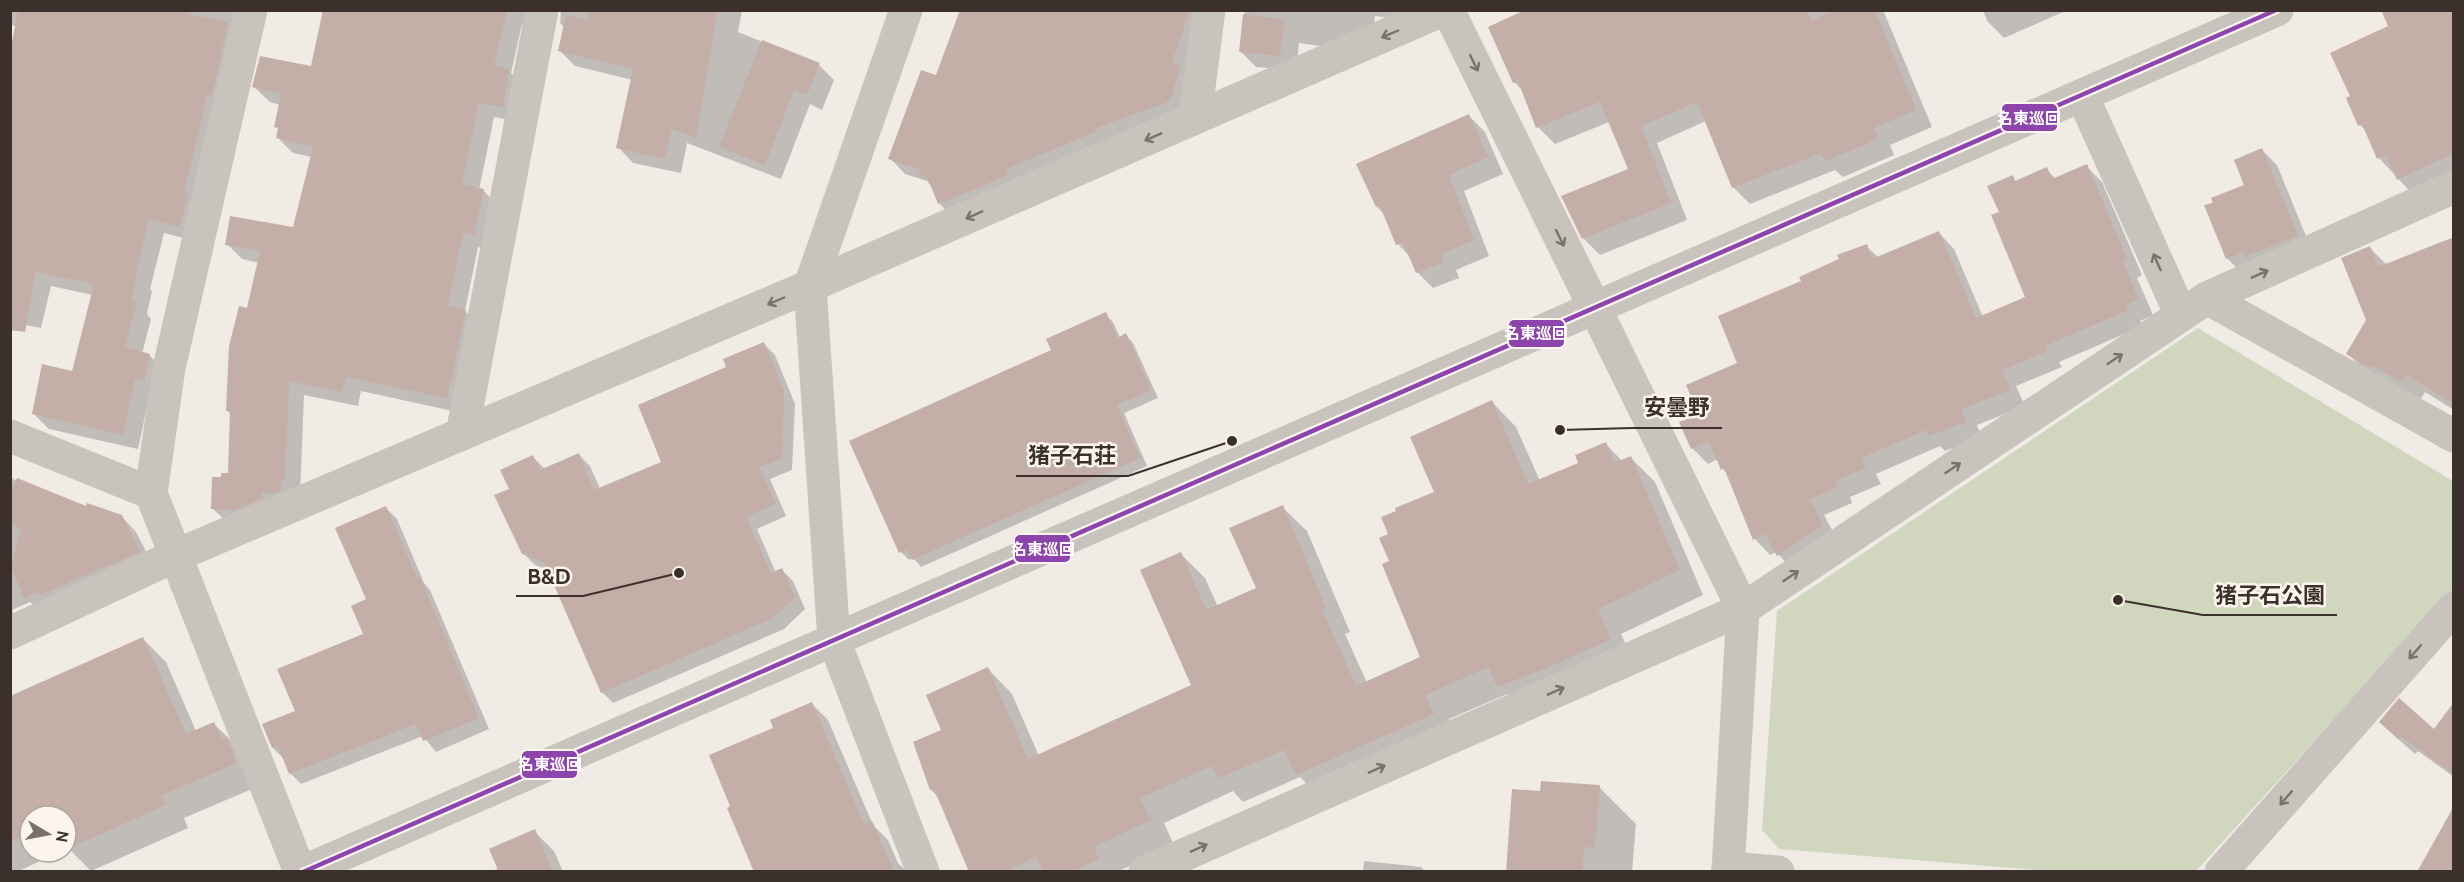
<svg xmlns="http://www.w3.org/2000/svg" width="2464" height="882" font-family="Cabin,'Noto Sans JP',sans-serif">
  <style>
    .green { fill: #d1d6bf }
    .shadow { fill: #0003 }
    .building { fill: #c3afa7 }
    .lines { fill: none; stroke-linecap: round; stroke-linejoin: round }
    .minor { stroke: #c9c3be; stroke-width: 33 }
    .tertiary { stroke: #c9c3be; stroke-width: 33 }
    .bus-1-casing { stroke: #fbf5ee; stroke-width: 9 }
    .bus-1 { stroke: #8e44ad; stroke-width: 4.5 }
    .oneway { stroke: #7b726d }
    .leader { fill: none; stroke: #3b302b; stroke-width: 2 }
    .callout-dot { fill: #3b302b; stroke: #fbf5ee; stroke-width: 2 }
    .callout-label { font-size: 22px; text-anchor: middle; font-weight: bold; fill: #3b302b; stroke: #fbf5ee; stroke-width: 5; stroke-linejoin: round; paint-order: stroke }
    .line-badge { stroke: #fbf5ee; stroke-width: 2 }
    .badge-label { font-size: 16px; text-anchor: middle; font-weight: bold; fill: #fff }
  </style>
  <rect width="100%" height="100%" fill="#f0ebe5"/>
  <polygon class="green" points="2198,328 2453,481 2453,589 2196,871 2051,871 1779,849 1762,830 1777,611"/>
  <g class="shadow">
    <polygon points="10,10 250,10 195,241 164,233 150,289 152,291 147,314 151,319 142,354 150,356 165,371 150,393 138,449 49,429 34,414 73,372 93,295 51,286 41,328 10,322 17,26 10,25"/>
    <polygon points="324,10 547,10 538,28 522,24 511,73 524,86 518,122 494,117 479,190 483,190 498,206 489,250 478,247 465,311 480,326 462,413 361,391 358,406 304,395 300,495 228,523 212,508 223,479 229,475 231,415 227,410 259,263 242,259 227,244 294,229 312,157 293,153 278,138 280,130 276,126 280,105 270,102 254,87 312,68"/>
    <polygon points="561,10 742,10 738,32 819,65 834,80 822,110 810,104 781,179 687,143 681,173 633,163 618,147 633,80 575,66 560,51 565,28 560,23"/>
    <polygon points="961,10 1199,10 1185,116 954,218 939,203 933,188 927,181 905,174 890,158 937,77"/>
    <polygon points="1245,10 1427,10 1421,21 1375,16 1371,42 1348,50 1299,43 1296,71 1256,67 1240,51"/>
    <polygon points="1529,10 1883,10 1932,127 1890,145 1894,155 1843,177 1835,170 1750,204 1733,187 1706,121 1657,143 1687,220 1600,255 1583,238 1630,170 1609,122 1555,144 1538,127 1524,92 1514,82"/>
    <polygon points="1983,10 2063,10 2063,12 2004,38 1987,21"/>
    <polygon points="2454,10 2454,183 2419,201 2379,158 2368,133 2360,125"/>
    <polygon points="1469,116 1485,132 1503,174 1464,191 1489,256 1456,270 1459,278 1433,288 1417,272 1412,259 1398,244 1385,215 1377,207"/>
    <polygon points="2262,150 2277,165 2312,251 2242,273 2227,258 2206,206 2246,186"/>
    <polygon points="2086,166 2102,182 2142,275 2137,278 2153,315 2140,321 2143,326 2059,362 2062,367 2016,386 2025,406 1977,425 1982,438 1945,451 1940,446 1876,474 1881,484 1850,497 1852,503 1824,515 1838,541 1794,571 1776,552 1770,555 1755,539 1728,475 1723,469 1718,459 1708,464 1692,448 1700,414 1803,282 1866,246 1879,258 1939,233 1954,249 1983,317 2027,298 2000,213 2012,177 2017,182 2046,169 2056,179"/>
    <polygon points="2454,239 2454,410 2425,392 2421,399 2366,372 2348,354 2368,320 2369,247 2387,265"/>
    <polygon points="1105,314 1113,322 1120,338 1126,335 1133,343 1158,398 1124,413 1147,466 921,567 913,558 909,560 901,552 1053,351"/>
    <polygon points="764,344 775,355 795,404 792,470 770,479 786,516 757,529 776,573 782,570 793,581 805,609 784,629 613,703 602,692 549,570 535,565 523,553 511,490 533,457 545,469 579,455 590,466 600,489 663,463 728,368"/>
    <polygon points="1492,402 1516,427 1540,481 1580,464 1606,444 1622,461 1630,457 1655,482 1703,595 1621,634 1634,663 1523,710 1507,694 1449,719 1458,739 1322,799 1300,777 1243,802 1233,791 1164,823 1174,845 1117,872 970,872 939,798 931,790 915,743 943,731 988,669 1012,694 1039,756 1193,686 1181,554 1205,578 1218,607 1258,589 1282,507 1307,531 1350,632 1345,634 1367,683 1422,657 1391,561 1390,535 1436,492"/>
    <polygon points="10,478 87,508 121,516 136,532 154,567 41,612 30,602 12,610 20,627 10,631"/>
    <polygon points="386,508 397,519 424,583 430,590 489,729 436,752 423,736 301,784 290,773 284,759 273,748 297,712 365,635 368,600"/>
    <polygon points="143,639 166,662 196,731 214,724 237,746 259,786 184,818 188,828 91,871 68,848 66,849 66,816 30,816 30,852 59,852 21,870 22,872 10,872 10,728"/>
    <polygon points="812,704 828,720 873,825 888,840 898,863 907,872 756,872 775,729"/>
    <polygon points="2454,704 2454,777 2418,751 2415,754 2396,737 2434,731"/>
    <polygon points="1599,787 1636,824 1632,872 1507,872 1542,793"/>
    <polygon points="534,831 554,851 563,872 490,872 499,868"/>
    <polygon points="1364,861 1421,867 1426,872 1363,872"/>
  </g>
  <g class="building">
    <polygon points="18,10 189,10 188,14 228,22 216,79 211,96 207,96 184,192 188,193 180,227 149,219 136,274 137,274 132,301 137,302 125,347 150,354 144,381 135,379 123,435 32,414 42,364 72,371 94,284 36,272 25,332 10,330 10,53"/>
    <polygon points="323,10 507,10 494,66 509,69 503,107 479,103 462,184 484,189 474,235 463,233 448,306 466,310 447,398 346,377 342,392 289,381 285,480 281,482 281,491 274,493 262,493 262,498 236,510 211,509 212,477 221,477 221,473 228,473 230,411 226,411 229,346 239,306 247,308 260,251 225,245 230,216 293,227 313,147 276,138 278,128 274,127 281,94 252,87 260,56 311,66"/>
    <polygon points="589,10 718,10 696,138 672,129 665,159 616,148 633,69 558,51 566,15 588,20"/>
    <polygon points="960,10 1190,10 1172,62 1181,65 1170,101 1096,128 1097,131 1006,169 1009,175 938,204 928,179 918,175 921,170 888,159 921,70 936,75"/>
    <polygon points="1525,10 1807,10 1811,21 1835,10 1875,10 1916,110 1874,128 1878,138 1862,146 1825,161 1821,153 1732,188 1697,102 1641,126 1671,203 1582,239 1561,196 1628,169 1600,102 1536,128 1518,81 1513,83 1488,27"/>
    <polygon points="2381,10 2454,10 2454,153 2397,180 2386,155 2377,159 2362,124 2358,126 2346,98 2350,96 2330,53 2388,26"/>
    <polygon points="1243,14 1285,20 1280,56 1239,52"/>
    <polygon points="762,40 820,63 807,95 794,90 765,165 719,147"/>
    <polygon points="1469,114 1488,157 1449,175 1474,240 1441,254 1444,262 1416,273 1403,242 1396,245 1380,206 1376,207 1356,164"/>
    <polygon points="2262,148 2298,236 2246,256 2244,252 2226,259 2204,205 2213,203 2211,198 2244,185 2234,160"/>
    <polygon points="2087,164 2127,259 2123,261 2138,299 2126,305 2128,310 2045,346 2047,351 2002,370 2010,390 1962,409 1967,422 1928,436 1926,430 1861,458 1866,468 1835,481 1838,487 1810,499 1823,525 1777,556 1765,534 1753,540 1724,468 1721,470 1709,441 1691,449 1679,422 1698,413 1686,385 1737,363 1718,316 1801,281 1799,277 1839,259 1837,255 1867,244 1872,259 1939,231 1976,318 2025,297 1991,215 1999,212 1987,186 2013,175 2015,181 2047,167 2052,179"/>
    <polygon points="2454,237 2454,404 2407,375 2402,382 2372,365 2370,368 2346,354 2366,320 2341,258 2370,246 2378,267"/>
    <polygon points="1106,312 1117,338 1126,333 1151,390 1117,405 1140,458 912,560 907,550 899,553 849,441 1051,350 1046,339"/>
    <polygon points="764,342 784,391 782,459 759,467 776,504 746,517 771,573 782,568 795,597 773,618 601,693 544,562 522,554 494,495 509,489 500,470 533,455 540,470 579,453 594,490 661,462 638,405 726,367 723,359"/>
    <polygon points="1492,400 1528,484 1578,463 1575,455 1606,442 1614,463 1631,456 1680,570 1598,609 1611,639 1554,665 1497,687 1489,667 1425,695 1434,714 1296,775 1285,750 1218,778 1212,766 1140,798 1151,820 1094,847 1099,859 1071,872 1043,872 1037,857 1003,872 969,872 934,789 930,790 913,742 941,730 926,695 988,667 1028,759 1191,685 1140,570 1181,552 1206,610 1256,588 1229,528 1283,505 1326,608 1322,609 1356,686 1420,657 1382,564 1389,561 1379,538 1388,534 1381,517 1396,511 1395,508 1434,492 1410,437"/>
    <polygon points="17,478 86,506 87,503 122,515 140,552 40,595 39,592 24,598 11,567 21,528 10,524 10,495"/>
    <polygon points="386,506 417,578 420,577 479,718 423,741 416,724 289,774 278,746 272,748 262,724 295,711 277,669 363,634 351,606 366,599 335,528"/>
    <polygon points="143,637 186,734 214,722 222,740 227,738 237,763 162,795 166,805 67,849 66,816 30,816 30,832 10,842 10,696"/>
    <polygon points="2399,698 2434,729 2454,702 2454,774 2402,737 2399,740 2379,722"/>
    <polygon points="812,702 864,824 872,821 894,872 754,872 727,808 730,806 709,755 773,728 770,720"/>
    <polygon points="1541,781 1600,785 1595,848 1584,847 1582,872 1506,872 1512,789 1540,791"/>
    <polygon points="2454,806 2454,872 2417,872"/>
    <polygon points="535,829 553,872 499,872 489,849"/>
  </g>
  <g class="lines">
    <g class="minor">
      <polyline points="251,10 169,368 151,493 300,872"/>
      <polyline points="1448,10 1743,609 1728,872"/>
      <polyline points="2082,95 2181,315"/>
      <polyline points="1195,118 1209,10"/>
      <polyline points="2207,298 2454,436"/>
      <polyline points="462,434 542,10"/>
      <polyline points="10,436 151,493"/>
      <polyline points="10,633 177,555 810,286 1443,10"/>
      <polyline points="1728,868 1778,872"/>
      <polyline points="1145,872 1743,609 2207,298 2454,187"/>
      <polyline points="2221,872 2454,608"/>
    </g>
    <g class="tertiary">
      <polyline points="906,10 810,286 834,640 923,872"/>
      <polyline points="302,872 2277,10"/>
    </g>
    <g class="bus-1-casing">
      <polyline id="bus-1" points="303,872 2276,10"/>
    </g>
    <use href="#bus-1" class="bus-1"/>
  </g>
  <defs><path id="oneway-shaft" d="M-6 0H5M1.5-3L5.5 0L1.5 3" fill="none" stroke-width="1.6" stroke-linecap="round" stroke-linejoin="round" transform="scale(1.5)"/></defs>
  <g class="oneway">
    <use href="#oneway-shaft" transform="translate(1390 34) rotate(157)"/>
    <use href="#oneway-shaft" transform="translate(1474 63) rotate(64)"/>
    <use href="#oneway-shaft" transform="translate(1153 137) rotate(156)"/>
    <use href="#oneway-shaft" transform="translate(974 215) rotate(156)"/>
    <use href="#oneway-shaft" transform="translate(1560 238) rotate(64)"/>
    <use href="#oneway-shaft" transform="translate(2157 262) rotate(-114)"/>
    <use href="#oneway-shaft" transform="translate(2260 274) rotate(-24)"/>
    <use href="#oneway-shaft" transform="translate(776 301) rotate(157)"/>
    <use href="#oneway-shaft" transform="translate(2115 359) rotate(-34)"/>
    <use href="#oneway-shaft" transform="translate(1953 468) rotate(-34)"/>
    <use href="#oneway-shaft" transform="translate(1791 576) rotate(-34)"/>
    <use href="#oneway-shaft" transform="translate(2415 652) rotate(131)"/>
    <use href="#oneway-shaft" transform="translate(1556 691) rotate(-24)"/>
    <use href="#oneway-shaft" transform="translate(1377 769) rotate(-24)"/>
    <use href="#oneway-shaft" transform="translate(2286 798) rotate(131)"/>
    <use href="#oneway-shaft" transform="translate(1199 848) rotate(-24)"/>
  </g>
  <path class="leader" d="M1560 430L1632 428H1722M1232 441L1128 476H1016M679 573L583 596H516M2118 600L2203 615H2337"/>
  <g class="callout-dot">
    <circle cx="1560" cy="430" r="6"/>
    <circle cx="1232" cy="441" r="6"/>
    <circle cx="679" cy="573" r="6"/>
    <circle cx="2118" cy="600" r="6"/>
  </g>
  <g class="callout-label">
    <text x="1677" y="415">安曇野</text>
    <text x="1072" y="463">猪子石荘</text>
    <text x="549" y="584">B&amp;D</text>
    <text x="2270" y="603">猪子石公園</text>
  </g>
  <g class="line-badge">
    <rect x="2001" y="103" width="57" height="29" rx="6" fill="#8e44ad"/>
    <rect x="1508" y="319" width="57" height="29" rx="6" fill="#8e44ad"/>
    <rect x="1014" y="534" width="57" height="29" rx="6" fill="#8e44ad"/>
    <rect x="521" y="750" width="57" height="29" rx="6" fill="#8e44ad"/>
  </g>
  <g class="badge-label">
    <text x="2029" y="124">名東巡回</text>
    <text x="1536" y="339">名東巡回</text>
    <text x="1043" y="555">名東巡回</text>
    <text x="550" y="770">名東巡回</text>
  </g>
  <rect width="2464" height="882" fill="none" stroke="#3b302b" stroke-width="24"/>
  <g transform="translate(48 834) rotate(100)"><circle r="28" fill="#fbf5ee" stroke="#aea6a0" stroke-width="1.5"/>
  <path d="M0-4.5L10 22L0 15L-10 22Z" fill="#7a716c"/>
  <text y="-9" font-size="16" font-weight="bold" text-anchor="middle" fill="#3b302b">N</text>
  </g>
</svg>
